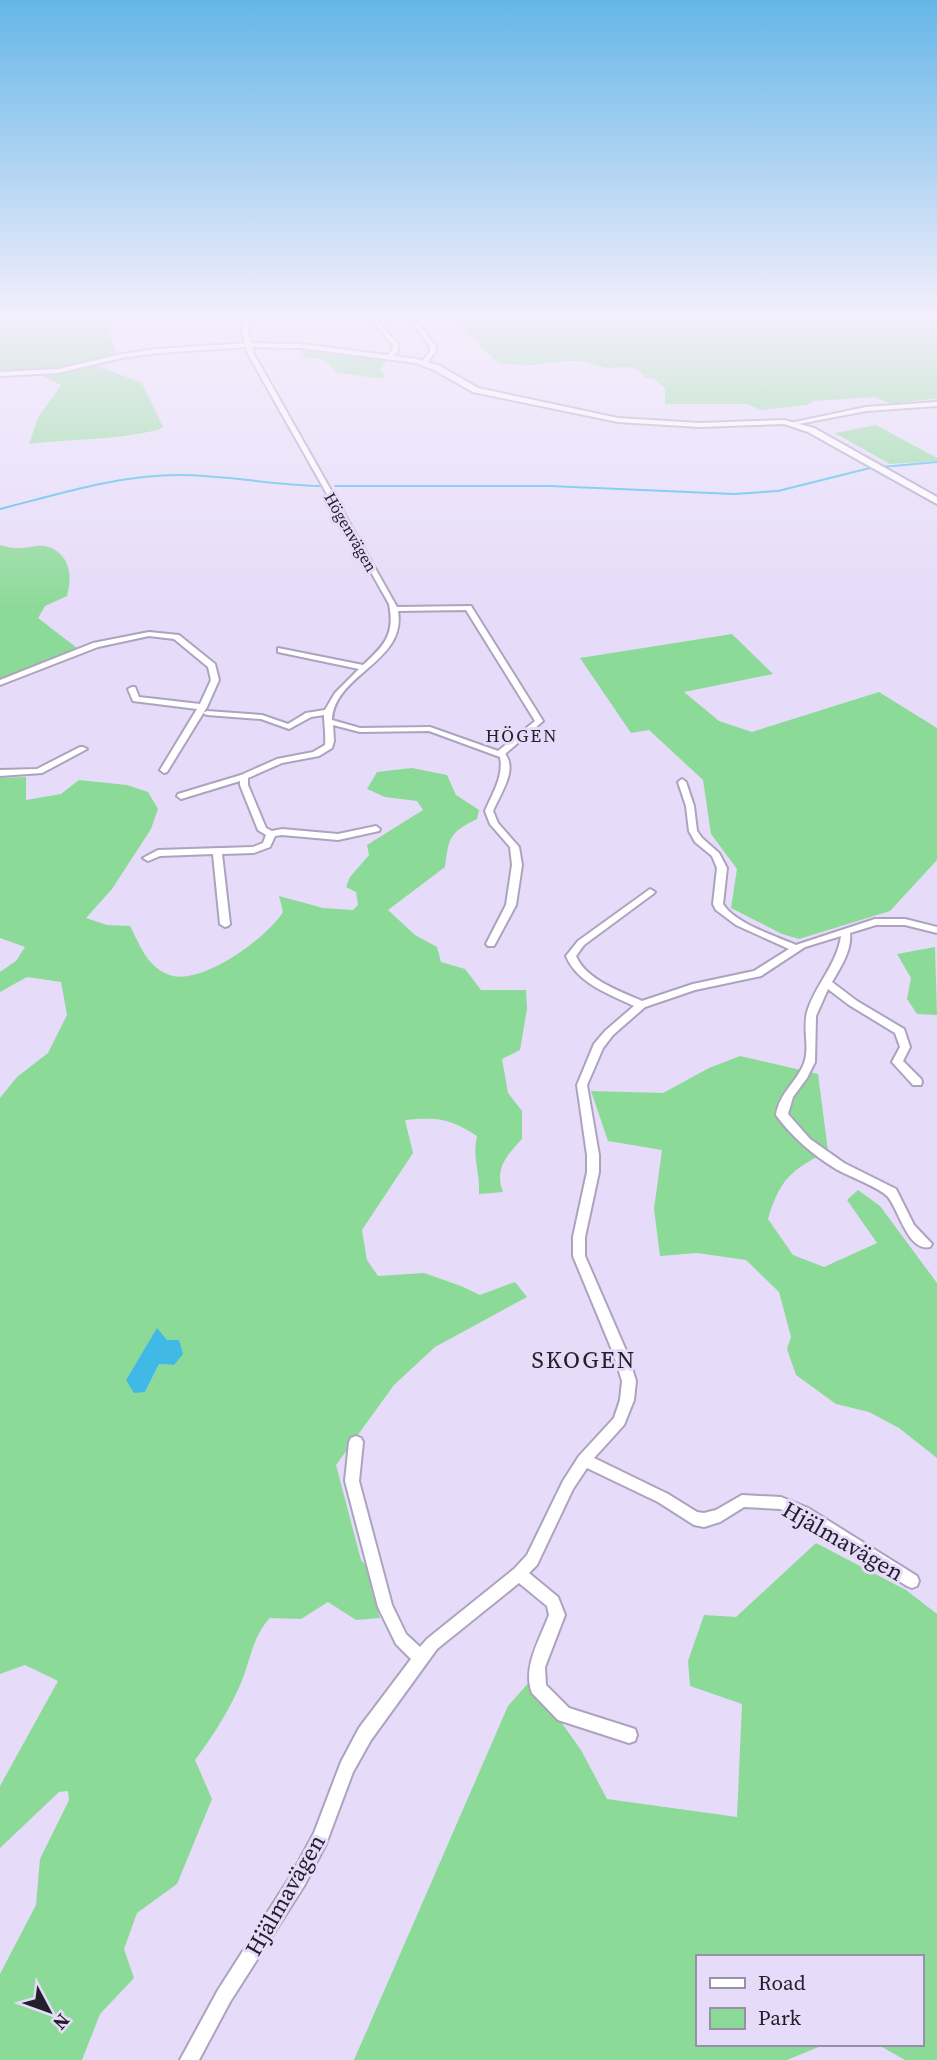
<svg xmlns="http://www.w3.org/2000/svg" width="937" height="2060" font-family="'Source Serif 4',serif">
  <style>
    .green { fill: #8cda97; fill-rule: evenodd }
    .water { fill: #40b9e7 }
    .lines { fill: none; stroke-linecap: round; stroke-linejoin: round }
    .stream { stroke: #40b9e7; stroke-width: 2 }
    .street-casing { stroke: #ada3bf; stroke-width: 4 }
    .secondary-casing { stroke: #ada3bf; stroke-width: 4 }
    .street { fill: #fff; fill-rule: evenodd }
    .secondary { fill: #fff; fill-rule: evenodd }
    .labels { text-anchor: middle; stroke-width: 6; stroke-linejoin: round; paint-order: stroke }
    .far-street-label { font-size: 16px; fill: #24202b; stroke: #e6dbf9 }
    .far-neighbourhood-label { font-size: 18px; letter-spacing: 2px; fill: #24202b; stroke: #e6dbf9 }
    .near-street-label { font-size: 23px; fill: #24202b; stroke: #e6dbf9 }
    .near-neighbourhood-label { font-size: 24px; letter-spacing: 2px; fill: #24202b; stroke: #e6dbf9 }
  </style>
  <rect width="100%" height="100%" fill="#e6dbf9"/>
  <g class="green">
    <polygon points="0,319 103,319 117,354 46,370 0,372"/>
    <polygon points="454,319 937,319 937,398 891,404 875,397 813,401 807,405 761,410 747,404 665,404 665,388 654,379 645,377 637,369 630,367 606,368 583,361 568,361 533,365 499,364"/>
    <path d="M294,348L387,361L380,369L385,375L383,378C367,378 354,374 338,373L323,359L306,358L299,349Z"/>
    <path d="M95,365L142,383L163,427L158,430C115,440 72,439 29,444L38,418L61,385L42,376Z"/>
    <polygon points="876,425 937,458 937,461 890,464 835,433"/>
    <path d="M0,545C7,547 15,549 22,548C30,548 37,545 45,546C70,552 73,576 67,596L45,606L38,618L77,648L0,680Z"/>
    <polygon points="732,634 773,674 684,692 719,721 752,732 879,692 937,728 937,860 890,911 799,939 782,934 731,908 737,869 711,834 703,780 649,730 631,733 580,658"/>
    <path d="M412,768L447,775L456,795L479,810L477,819C449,833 449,837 445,867L388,910L415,935L437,947L441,962L465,969L481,990H526L527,1009L520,1050L502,1059L508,1093L522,1111V1139C507,1155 494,1169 503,1192L479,1194C480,1170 472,1160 477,1136C450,1118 437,1117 405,1120L413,1153L362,1230L367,1260L378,1276L424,1273L461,1286L480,1295L515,1282L527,1297L435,1347L394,1385L336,1465L361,1560L370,1570L371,1589L380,1618L356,1620L328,1602L301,1619L270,1618C253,1635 250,1662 241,1683C229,1711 213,1736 195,1760L212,1799L177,1884L137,1913L124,1949L134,1978L100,2014L82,2060H0V1974L36,1905L40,1859L69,1800L68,1791L59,1792L0,1848V1786L58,1681L25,1665L0,1674V1098L17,1077L48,1053L67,1015L61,982L27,977L0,992V972L16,961L25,947L0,938V778L26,777V800L61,794L79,780L127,785L148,792L158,809L151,829L112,889L86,918L107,925L130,926C139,943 146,964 165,973C196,991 267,938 283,912L279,896L323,908L353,910L358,905L356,892L346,887L350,877L369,855L367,845L423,810L417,801L385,797L367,789L377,772ZM157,1329L167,1340L174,1365L159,1364L145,1392L126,1380Z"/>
    <polygon points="935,947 937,1015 917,1014 907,999 911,978 897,954"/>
    <path d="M740,1056L818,1074L828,1151C791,1170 780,1179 768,1219L793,1255L824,1267L877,1243L847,1200L858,1190L880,1206L937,1283V1458L899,1428L869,1412L836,1404L796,1375L787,1349L791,1337L779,1292L746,1260L697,1253L660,1256L654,1209L662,1150L608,1141L591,1091L663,1093L709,1068Z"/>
    <polygon points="816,1543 906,1590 937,1614 937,2060 905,2060 877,2044 921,2044 921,1957 697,1957 697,2044 826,2044 787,2060 354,2060 508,1706 531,1680 581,1750 607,1799 737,1817 742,1704 690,1686 688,1661 704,1615 736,1617"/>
  </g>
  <polygon class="water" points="157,1328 167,1340 179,1340 183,1354 174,1365 159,1364 145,1392 134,1393 126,1380"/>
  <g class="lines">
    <g class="stream">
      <polyline points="882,467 937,462"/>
      <polyline points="335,486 550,486 734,494 778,491 870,468"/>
      <path d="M0,509C59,494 118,475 179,475C226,475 272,485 319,486"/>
    </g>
    <g class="street-casing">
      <g id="street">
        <path d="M246,319H251L248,330L254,354L397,607L471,606L543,721L505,754C518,770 500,794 493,811L498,823L519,847L522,865L516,905L494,946H488L486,944L506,905L512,865L510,847L490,824L485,811C492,794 504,777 500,757L429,731L360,732L333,725L334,741L332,748L319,756L282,763L248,778V785L266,828L272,831L282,829L338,834L376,826L380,829L379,831L338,840L282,835L275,836L270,847L254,853L222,854L230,924L228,926L225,927L220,924L213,854L160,856L148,861L143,858L158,850L253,847L263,843L266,835L258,830L240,785V781L181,799L177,796L178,794L241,775L277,759L313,752L325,745C326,735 324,724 324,715L311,717L289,729L261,719L207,715L203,713L207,711L262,715L288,724L306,713L325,710L335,693L359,669L278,652V648L363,665C385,645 395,634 389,604L248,354L242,330ZM466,610L535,721L498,751L430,727L360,728L332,720C334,674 407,662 398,611Z"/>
        <polygon points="371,319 376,319 399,345 397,353 388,359 383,358 392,351 393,345"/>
        <polygon points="410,319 415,319 436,347 436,351 426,364 421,363 430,351 430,347"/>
        <polygon points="937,402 937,406 866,411 793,425 790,423 866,407"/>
        <polygon points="149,632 179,635 215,664 219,680 207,707 167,772 164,773 160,770 197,709 133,701 128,689 132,687 135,687 139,697 200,704 211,680 208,667 174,639 149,636 98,647 0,685 0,680 93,643"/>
        <polygon points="80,747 83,747 87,749 42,773 0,776 0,770 37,769"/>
        <path d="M682,779L686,782L694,806L697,831L702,838L719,853L727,868L723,904C734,923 776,936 796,945L875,919H905L937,927V933L905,925H876L850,933C852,950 841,967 832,982L857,1001L904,1029L910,1047L903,1061L921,1079L922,1082L921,1085H913L892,1062L900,1047L895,1033L849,1005L828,989L816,1016L815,1062L807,1078L793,1097L788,1114L810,1139L844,1163L896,1189L914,1225L932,1244L930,1247C908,1252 899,1210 888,1197C881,1188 848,1176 836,1169C813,1155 792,1137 776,1115C779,1095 793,1085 802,1068C812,1050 801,1028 808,1009C817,983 837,964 841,936L805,947L761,976L695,990L645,1007L613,1035L603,1048L587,1085L599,1155V1172L585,1237V1256L628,1355L636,1381L634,1400L624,1425L594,1458L668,1494L697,1512L704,1513L716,1510L742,1495L781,1497L808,1508L917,1576L919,1581L917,1586L912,1588L907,1586L798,1518L780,1509L744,1507L720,1522L704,1527L694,1525L658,1502L587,1468L573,1489L537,1565L529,1573L558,1597L565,1615L545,1667L546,1685L569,1708L635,1729L637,1735L635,1741L629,1743L558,1720L532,1693C522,1668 540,1639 549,1615L547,1606L519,1583L437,1649L371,1740L353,1772L326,1844L304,1886L230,2002L199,2060H180L218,1990L292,1874L314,1833L341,1762L359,1728L411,1659L396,1644L378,1607L345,1481L349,1442L351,1438L356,1436L361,1438L363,1442L359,1481L392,1605L406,1634L420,1647L427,1639L514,1569L527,1555L563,1481L579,1456L614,1418L620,1400L622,1381L614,1355L573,1256V1237L587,1172V1155L577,1085L594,1044L605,1031L634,1006C609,994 577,983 566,956L578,941L650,889L655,892L653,894L584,945L576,956C586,980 620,991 642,1001L693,984L754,971L789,949L736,925L716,910L713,904L717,868L712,856L695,842L689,831L686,806L678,782Z"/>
      </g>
    </g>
    <g class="secondary-casing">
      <polygon id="secondary" points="247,343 301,344 417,359 440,366 478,388 618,418 699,423 784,420 814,428 937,497 937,504 808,432 784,424 699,427 618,422 473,392 434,370 416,363 301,348 247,347 158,353 122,358 58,373 0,376 0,372 58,369 122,354 158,349"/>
    </g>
    <use href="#street" class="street"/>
    <use href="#secondary" class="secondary"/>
  </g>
  <linearGradient id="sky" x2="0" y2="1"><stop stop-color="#65b6e8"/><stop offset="0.52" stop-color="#f4effc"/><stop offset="1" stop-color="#f4effc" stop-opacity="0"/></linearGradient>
  <rect width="937" height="608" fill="url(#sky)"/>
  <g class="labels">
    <g class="far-street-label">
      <text transform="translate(351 532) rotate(60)" y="6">Högenvägen</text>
    </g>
    <g class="far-neighbourhood-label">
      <text x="522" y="742">HÖGEN</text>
    </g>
    <g class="near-street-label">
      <text transform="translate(843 1541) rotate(30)" y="8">Hjälmavägen</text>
      <text transform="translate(285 1895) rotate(-60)" y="8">Hjälmavägen</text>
    </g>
    <g class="near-neighbourhood-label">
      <text x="584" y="1368">SKOGEN</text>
    </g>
  </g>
  <rect x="696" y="1955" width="228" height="91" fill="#e6dbf9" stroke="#9890a7" stroke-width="2"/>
  <rect x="710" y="1978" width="35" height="10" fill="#ffffff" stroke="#9890a7" stroke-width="2"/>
  <text x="758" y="1990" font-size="21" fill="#24202b">Road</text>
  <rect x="710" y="2008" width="35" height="21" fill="#8cda97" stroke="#9890a7" stroke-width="2"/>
  <text x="758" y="2025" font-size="21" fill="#24202b">Park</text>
  <g transform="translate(49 2011) rotate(131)" stroke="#e6dbf9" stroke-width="5" paint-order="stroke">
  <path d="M0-5L12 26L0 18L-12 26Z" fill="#24202b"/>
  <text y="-10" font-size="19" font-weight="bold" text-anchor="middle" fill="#24202b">N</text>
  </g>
</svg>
